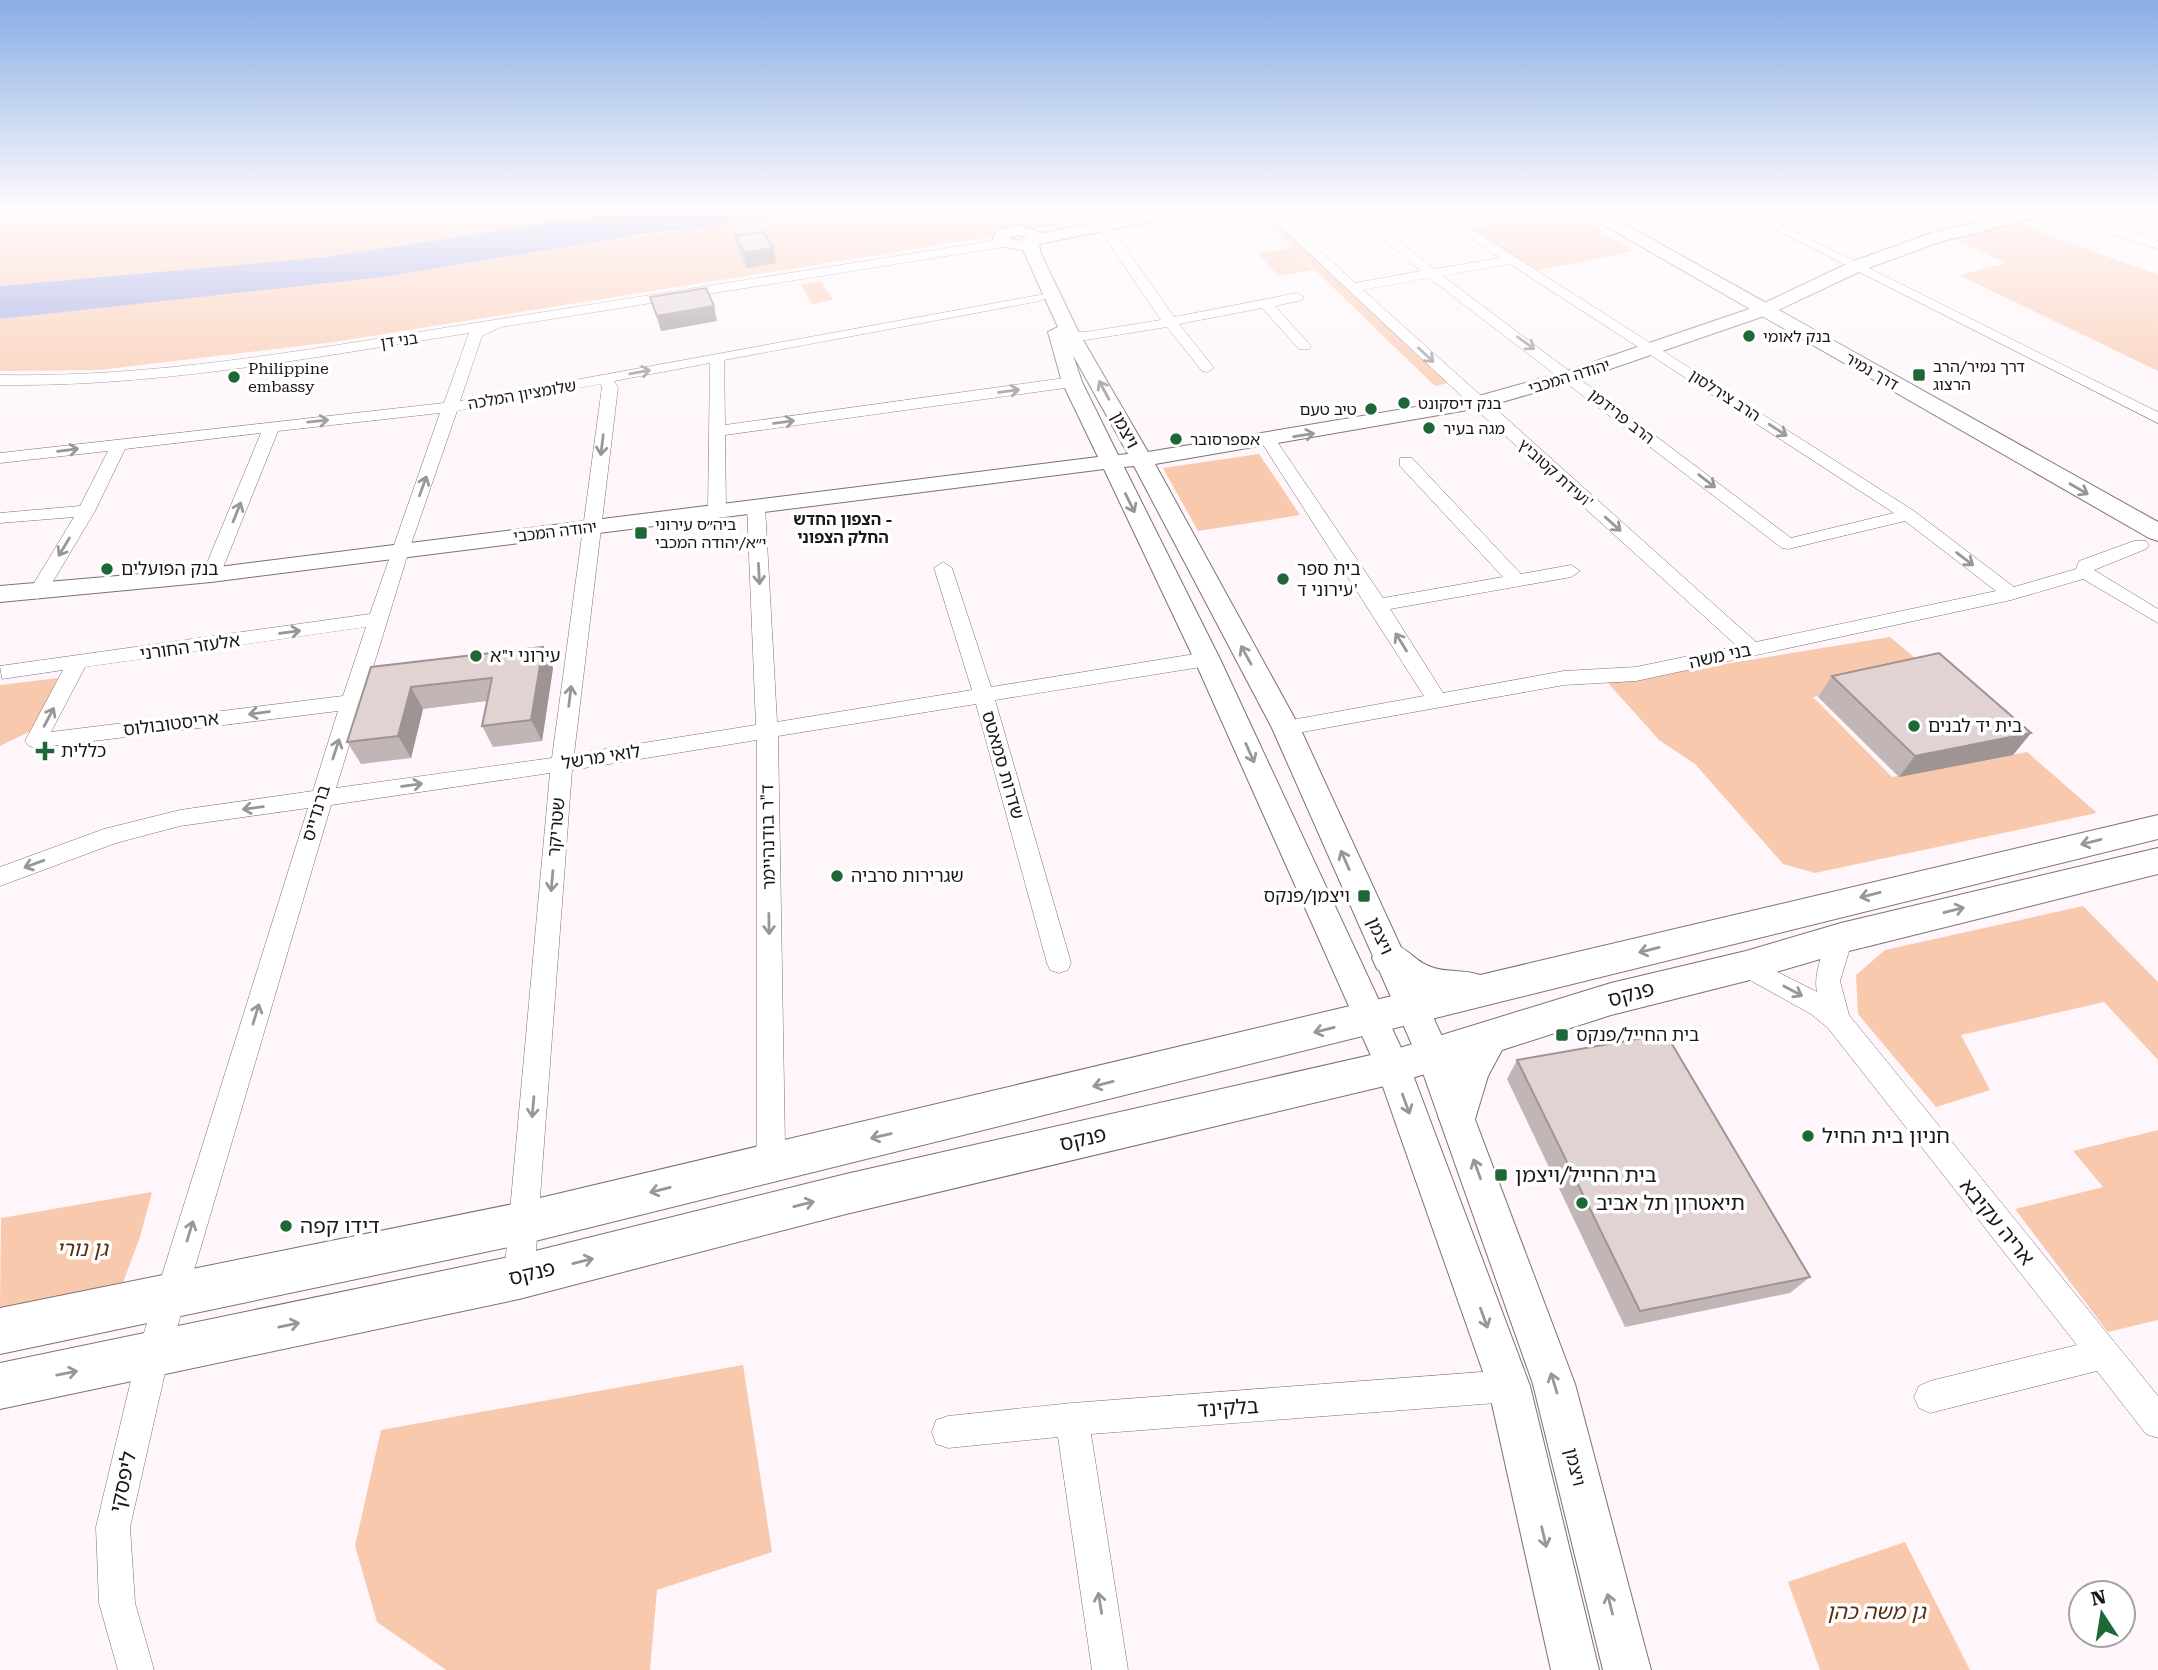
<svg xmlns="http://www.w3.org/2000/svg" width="2158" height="1670" font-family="'Roboto Serif','Noto Sans Hebrew',serif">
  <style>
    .green { fill: #f9c9ae }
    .water { fill: #98a2e1 }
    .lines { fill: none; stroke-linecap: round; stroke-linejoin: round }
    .minor-casing { stroke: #7c7076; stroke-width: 1 }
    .tertiary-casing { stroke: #7c7076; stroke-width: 2 }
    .secondary-casing { stroke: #7c7076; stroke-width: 2 }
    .minor { fill: #fff; fill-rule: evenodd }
    .tertiary { fill: #fff; fill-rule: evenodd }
    .secondary { fill: #fff; fill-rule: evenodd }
    .wall { fill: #c2b5b5 }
    .shaded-wall { fill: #9e9494 }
    .building { fill: #e2d3d3; stroke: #9e9494; stroke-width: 2 }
    .oneway { stroke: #989798 }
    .poi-dot { fill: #1d6836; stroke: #fff; stroke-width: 2.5 }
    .labels { text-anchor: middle; stroke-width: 7; stroke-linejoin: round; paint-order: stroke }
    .far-poi-label { font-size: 16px; fill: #1b1719; stroke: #fff; text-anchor: start }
    .far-street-label { font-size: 16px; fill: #1b1719; stroke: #fff }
    .far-neighbourhood-label { font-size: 16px; font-weight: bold; fill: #1b1719; stroke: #fff }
    .street-label { font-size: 18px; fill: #1b1719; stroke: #fff }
    .poi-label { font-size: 18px; fill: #1b1719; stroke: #fff; text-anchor: start }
    .near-street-label { font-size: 21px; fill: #1b1719; stroke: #fff }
    .near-poi-label { font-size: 21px; fill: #1b1719; stroke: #fff; text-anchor: start }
    .near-park-label { font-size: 21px; font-style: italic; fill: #582d12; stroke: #fff }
  </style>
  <rect width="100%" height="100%" fill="#fef6fa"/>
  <g class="green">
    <polygon points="0,209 638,209 324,257 0,286"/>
    <polygon points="805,209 1152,209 1039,229 1006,230 983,238 334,342 99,370 0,371 0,319 676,231"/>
    <polygon points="1252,209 1264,209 1448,383 1435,386"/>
    <polygon points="1565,210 1634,251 1535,271 1470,228"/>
    <polygon points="2014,222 2158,275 2158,371 1959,275 2006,263 1951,238"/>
    <polygon points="1292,248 1314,270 1279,276 1257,253"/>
    <polygon points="821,281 833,300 812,304 801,285"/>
    <polygon points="1259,454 1300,515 1198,531 1163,468"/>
    <polygon points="1890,637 1933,673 1813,697 1892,777 2027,752 2097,813 1815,873 1783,864 1695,764 1659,740 1608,683"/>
    <polygon points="58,678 35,729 0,746 0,685"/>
    <polygon points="2083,906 2158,982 2158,1060 2104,1002 1961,1035 1990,1090 1936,1107 1858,1014 1856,975 1885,950"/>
    <polygon points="2158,1130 2158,1320 2108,1332 2015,1209 2103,1187 2073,1151"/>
    <polygon points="152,1192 140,1237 121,1288 0,1309 1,1218"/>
    <polygon points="743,1365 772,1552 657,1590 650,1670 446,1670 377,1622 355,1546 381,1430"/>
    <polygon points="1905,1542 1970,1670 1820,1670 1788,1582"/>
  </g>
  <polygon class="water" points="638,209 805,209 717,226 650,233 382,277 0,319 0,286 325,257"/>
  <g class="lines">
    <g class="minor-casing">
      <g id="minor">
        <path d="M1262,209H1275L1355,283L1421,271L1359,219L1399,209H1423L1375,221L1434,269L1500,258L1426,209H1440L1914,511L2014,587L2076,569L2079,561L2134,541H2146L2149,545L2146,549L2094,570L2158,609V623L2083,579L2011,600L1636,681L1564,685L1286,735L1279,733L1276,728L1279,723L1286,721L1424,696L1260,440L1268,435L1274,437L1383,598L1503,577L1400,466V458H1412L1521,574L1571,565L1580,571L1571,577L1390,609L1443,693L1564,671L1636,667L1737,646L1469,403ZM1510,264L1894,513L1791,538L1443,276ZM1429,278L1782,548L1788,549L1905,521L1996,591L1756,642L1363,290Z"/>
        <polygon points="1735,209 1750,209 2158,412 2158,423"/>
        <polygon points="2058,209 2074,209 2158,241 2158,249 2111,234"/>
        <polygon points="1099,220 1111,227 1174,317 1297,293 1304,297 1302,300 1275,306 1311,346 1309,349 1299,349 1262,308 1179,324 1214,368 1207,372 1202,371 1167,327 1086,340 1054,338 1054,332 1086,332 1161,320 1102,233 1093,224"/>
        <path d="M1004,239L1009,240V246L501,327L482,336L460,401L1045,294L1047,297L1040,301L724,360L725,425L1072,377L1080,382L1072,387L725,435L726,511L717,516L708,511L710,363L614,381L618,387L574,754L756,725L747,506L756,501L765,506L777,722L972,690L934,568L943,562L952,568L991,687L1207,652L1214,654L1217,659L1207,666L995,700L1071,963L1068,970L1059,973L1050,970L1047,963L976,704L778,736L785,1147L770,1175L760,1179L750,1175L746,1166L757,1145V740L572,770L534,1277L530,1288L519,1292L508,1288L504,1277L550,773L331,805L169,1355L130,1527L135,1603L154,1670H118L99,1603L96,1527L137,1355L308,808L180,826L116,843L0,886V867L104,829L180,810L313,791L338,711L36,748L29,746L25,741L63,670L2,679L0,666L370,614L440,413L278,431L220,575L211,581L202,575L261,433L125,449L95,511L46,593L37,599L28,593L74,517L0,523V513L80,506L108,451L0,463V453L444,403L469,333C315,357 157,387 0,385V375C152,378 306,350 456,326C639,297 821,268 1004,239ZM600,384L602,387L552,758L336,788L409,550L457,411ZM366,627L343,696L51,732L85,667Z"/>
        <path d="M1841,928L1850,931L1853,938L1840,981L1849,1015L2158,1396V1438L2146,1434L2097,1371L1930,1413L1919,1408L1914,1397L1919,1386L1930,1381L2077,1345L1828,1028L1811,1014L1737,973L1734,966L1737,959L1746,956L1817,992C1813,973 1824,948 1832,931Z"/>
        <polygon points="1509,1370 1520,1375 1525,1386 1520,1397 1509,1402 1091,1434 1128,1670 1092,1670 1058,1437 948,1448 936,1444 932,1432 936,1420 948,1416 1072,1403"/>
      </g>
    </g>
    <g class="tertiary-casing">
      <path id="tertiary" d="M1164,209H1195L1187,214L1039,244L1041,254L1079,333L1148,452L1475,397L1564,372L1758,306L1851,262L1931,233L2035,209H2062L2060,212L1943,241L1863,270L1770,314L1578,380L1485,407L1155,464L1300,728L1451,1056L1575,1384L1651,1670H1603L1533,1384L1417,1056L1272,728L1134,466L1124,467L1220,659L1410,1067L1530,1386L1599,1670H1551L1488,1386L1376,1067L1194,659L1104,469L211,582L0,602V586L211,568L1098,457L1062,382L1048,332L1058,327L1023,250L994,245L992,241L997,230L1018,225L1042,233ZM1018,235L1027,237L1019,241L1009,238ZM1073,355L1128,454L1118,455L1082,382Z"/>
    </g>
    <g class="secondary-casing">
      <g id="secondary">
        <polygon points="1576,209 1598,209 2158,522 2158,541 2149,538"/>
        <path d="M2158,815V839L523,1244L0,1354V1308L523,1202L1409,992L1377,969L1372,958L1377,947C1406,938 1408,959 1431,967C1446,973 1464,969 1480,975Z"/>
        <polygon points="2158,848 2158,874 1841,953 1746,981 1611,1015 1502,1050 1488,1076 1472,1129 1458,1134 1444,1129 1438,1116 1454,1065 1393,1084 846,1214 519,1299 0,1409 0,1363 519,1255 846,1174 1393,1050 1611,983 1746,951 1841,923"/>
      </g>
    </g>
    <use href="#minor" class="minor"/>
    <use href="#tertiary" class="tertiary"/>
    <use href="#secondary" class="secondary"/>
  </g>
  <g class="wall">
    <polygon points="735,236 776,263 747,268 738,251"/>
    <polygon points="650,297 717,321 661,331"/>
    <polygon points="543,647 553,668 542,741 493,747 482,726 487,701 423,709 411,758 361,764 347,742 371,667"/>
    <polygon points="1832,676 2031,733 2013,755 1899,777 1818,697"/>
    <polygon points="1517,1060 1810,1277 1790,1293 1625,1327 1507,1079"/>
  </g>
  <g class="shaded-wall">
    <polygon points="773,248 776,263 747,268 744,253"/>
    <polygon points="714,306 717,321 661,331 657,316"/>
    <polygon points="543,647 553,668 542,741 531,720"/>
    <polygon points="411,687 423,709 411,758 398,736"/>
    <polygon points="2031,733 2013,755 1899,777 1915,756"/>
  </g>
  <g class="building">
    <polygon points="764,232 773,248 744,253 735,236"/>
    <polygon points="706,288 714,306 657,316 650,297"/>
    <polygon points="543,647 531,720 482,726 492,678 411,687 398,736 347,742 371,667"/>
    <polygon points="1939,653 2031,733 1915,756 1832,676"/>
    <polygon points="1666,1034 1810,1277 1640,1311 1517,1060"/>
  </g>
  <defs><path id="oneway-shaft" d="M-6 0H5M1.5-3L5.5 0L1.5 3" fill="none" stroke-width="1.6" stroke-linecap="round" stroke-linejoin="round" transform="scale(1.75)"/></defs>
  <g class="oneway">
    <use href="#oneway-shaft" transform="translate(1526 343) rotate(36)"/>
    <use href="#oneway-shaft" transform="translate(1426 355) rotate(43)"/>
    <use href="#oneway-shaft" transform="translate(640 372) rotate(-10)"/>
    <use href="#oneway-shaft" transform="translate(1104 390) rotate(-118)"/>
    <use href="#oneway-shaft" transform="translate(1009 391) rotate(-8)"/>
    <use href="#oneway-shaft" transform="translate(318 421) rotate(-6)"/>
    <use href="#oneway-shaft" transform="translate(784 422) rotate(-8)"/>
    <use href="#oneway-shaft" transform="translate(1778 430) rotate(33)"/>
    <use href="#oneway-shaft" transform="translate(1304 435) rotate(-9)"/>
    <use href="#oneway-shaft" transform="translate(602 445) rotate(97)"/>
    <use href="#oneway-shaft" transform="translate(68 450) rotate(-7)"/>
    <use href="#oneway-shaft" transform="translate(1707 481) rotate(38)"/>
    <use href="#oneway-shaft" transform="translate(423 486) rotate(-70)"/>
    <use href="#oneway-shaft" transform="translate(2079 489) rotate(30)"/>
    <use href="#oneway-shaft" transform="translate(1130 503) rotate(64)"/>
    <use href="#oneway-shaft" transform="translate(237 512) rotate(-68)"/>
    <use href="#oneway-shaft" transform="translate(1613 524) rotate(42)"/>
    <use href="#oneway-shaft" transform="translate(64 547) rotate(121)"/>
    <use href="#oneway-shaft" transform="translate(1965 559) rotate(37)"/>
    <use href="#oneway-shaft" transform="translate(759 574) rotate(87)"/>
    <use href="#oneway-shaft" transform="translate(290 632) rotate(-8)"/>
    <use href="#oneway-shaft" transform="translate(1401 642) rotate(-122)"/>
    <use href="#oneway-shaft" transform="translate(1246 655) rotate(-119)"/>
    <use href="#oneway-shaft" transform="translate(570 696) rotate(-83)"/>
    <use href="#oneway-shaft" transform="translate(259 713) rotate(173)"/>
    <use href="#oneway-shaft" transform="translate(49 717) rotate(-62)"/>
    <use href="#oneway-shaft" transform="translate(336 749) rotate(-72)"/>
    <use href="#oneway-shaft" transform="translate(1250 753) rotate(66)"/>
    <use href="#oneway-shaft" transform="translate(412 785) rotate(-8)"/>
    <use href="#oneway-shaft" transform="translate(253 808) rotate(172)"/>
    <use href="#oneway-shaft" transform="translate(2091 842) rotate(166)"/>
    <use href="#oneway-shaft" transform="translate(1345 860) rotate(-114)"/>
    <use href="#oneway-shaft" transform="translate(34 864) rotate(160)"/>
    <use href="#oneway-shaft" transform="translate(552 881) rotate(95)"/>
    <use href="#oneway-shaft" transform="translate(1870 895) rotate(166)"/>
    <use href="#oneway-shaft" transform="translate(1954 910) rotate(-14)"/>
    <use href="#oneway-shaft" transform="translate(769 924) rotate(89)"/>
    <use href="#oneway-shaft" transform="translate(1649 950) rotate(166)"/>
    <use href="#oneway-shaft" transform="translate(1793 991) rotate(28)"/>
    <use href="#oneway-shaft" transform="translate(256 1014) rotate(-73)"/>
    <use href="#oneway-shaft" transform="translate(1324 1030) rotate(166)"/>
    <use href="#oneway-shaft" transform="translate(1103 1084) rotate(166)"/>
    <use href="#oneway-shaft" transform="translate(1406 1104) rotate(70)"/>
    <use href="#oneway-shaft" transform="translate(533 1107) rotate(95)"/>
    <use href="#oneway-shaft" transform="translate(881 1136) rotate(167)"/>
    <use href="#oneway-shaft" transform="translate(1477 1169) rotate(-110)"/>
    <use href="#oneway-shaft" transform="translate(660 1190) rotate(166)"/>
    <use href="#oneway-shaft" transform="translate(804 1204) rotate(-14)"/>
    <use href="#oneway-shaft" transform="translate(190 1231) rotate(-73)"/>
    <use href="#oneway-shaft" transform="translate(583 1261) rotate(-14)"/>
    <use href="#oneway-shaft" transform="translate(1484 1318) rotate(70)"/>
    <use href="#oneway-shaft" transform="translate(289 1325) rotate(-12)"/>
    <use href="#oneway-shaft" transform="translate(67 1373) rotate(-11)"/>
    <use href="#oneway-shaft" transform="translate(1554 1383) rotate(-107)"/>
    <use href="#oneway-shaft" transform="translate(1544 1537) rotate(77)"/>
    <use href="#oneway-shaft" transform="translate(1100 1603) rotate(-99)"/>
    <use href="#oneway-shaft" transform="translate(1610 1604) rotate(-104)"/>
  </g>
  <linearGradient id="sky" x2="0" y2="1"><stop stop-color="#88ade5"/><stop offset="0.47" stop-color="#fffbfd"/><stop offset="1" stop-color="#fffbfd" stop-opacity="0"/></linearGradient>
  <rect width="2158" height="443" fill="url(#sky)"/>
  <g class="poi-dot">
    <circle cx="1749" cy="336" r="7"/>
    <rect x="1912" y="368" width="14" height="14" rx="3.5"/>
    <circle cx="234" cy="377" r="7"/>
    <circle cx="1404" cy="403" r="7"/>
    <circle cx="1371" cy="409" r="7"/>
    <circle cx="1429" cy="428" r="7"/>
    <circle cx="1176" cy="439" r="7"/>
    <rect x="634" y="526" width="14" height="14" rx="3.5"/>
    <circle cx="107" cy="569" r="7"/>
    <circle cx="1283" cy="579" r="7"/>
    <circle cx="476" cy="656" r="7"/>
    <circle cx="1914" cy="726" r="7"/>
    <path d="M41.5 740.5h7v7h7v7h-7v7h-7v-7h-7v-7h7z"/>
    <circle cx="837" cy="876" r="7"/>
    <rect x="1357" y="889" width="14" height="14" rx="3.5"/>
    <rect x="1555" y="1028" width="14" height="14" rx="3.5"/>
    <circle cx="1808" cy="1136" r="7"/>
    <rect x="1494" y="1168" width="14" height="14" rx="3.5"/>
    <circle cx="1582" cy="1203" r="7"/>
    <circle cx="286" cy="1226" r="7"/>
  </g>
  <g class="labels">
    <g class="far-poi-label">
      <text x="1763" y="342">בנק לאומי</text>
      <text x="1933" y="372">דרך נמיר/הרב<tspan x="1933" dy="18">הרצוג</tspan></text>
      <text x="248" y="374">Philippine<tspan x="248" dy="18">embassy</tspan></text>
      <text x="1418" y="409">בנק דיסקונט</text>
      <text x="1357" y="415" text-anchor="end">טיב טעם</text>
      <text x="1443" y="434">מגה בעיר</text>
      <text x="1190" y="445">אספרסובר</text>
      <text x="655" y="530">ביה״ס עירוני<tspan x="655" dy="18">י״א/יהודה המכבי</tspan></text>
    </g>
    <g class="far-street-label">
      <text transform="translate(399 340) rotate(-8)" y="6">בני דן</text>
      <text transform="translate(1872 371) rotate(30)" y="6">דרך נמיר</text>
      <text transform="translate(1569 376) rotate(-17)" y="6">יהודה המכבי</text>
      <text transform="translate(522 394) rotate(-10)" y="6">שלומציון המלכה</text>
      <text transform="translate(1725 395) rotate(33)" y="6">הרב צירלסון</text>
      <text transform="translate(1622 416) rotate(38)" y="6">הרב פרידמן</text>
      <text transform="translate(1556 473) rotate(42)" y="6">ועידת קטוביץ'</text>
      <text transform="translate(555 531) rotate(-7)" y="6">יהודה המכבי</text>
    </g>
    <g class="far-neighbourhood-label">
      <text x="843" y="525">הצפון החדש -<tspan x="843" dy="18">החלק הצפוני</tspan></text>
    </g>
    <g class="street-label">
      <text transform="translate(1125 430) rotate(62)" y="6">ויצמן</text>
      <text transform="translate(190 647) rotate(-8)" y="6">אלעזר החורני</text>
      <text transform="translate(1720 656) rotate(-12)" y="6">בני משה</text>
      <text transform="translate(171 724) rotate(-7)" y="6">אריסטובולוס</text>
      <text transform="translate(601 757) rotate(-9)" y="6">לואי מרשל</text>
      <text transform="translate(1003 765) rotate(74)" y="6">שדרות סמאטס</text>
      <text transform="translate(316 813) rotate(-73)" y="6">ברנדייס</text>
      <text transform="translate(556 827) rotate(-85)" y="6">שטריקר</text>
      <text transform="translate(768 837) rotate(-91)" y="6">ד"ר בודנהיימר</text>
      <text transform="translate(1380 936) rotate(66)" y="6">ויצמן</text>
      <text transform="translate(1575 1467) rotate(76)" y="6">ויצמן</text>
    </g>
    <g class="poi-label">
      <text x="121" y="575">בנק הפועלים</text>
      <text x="1297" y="575">בית ספר<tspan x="1297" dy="21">עירוני ד'</tspan></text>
      <text x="490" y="662">עירוני י"א</text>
      <text x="1928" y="732">בית יד לבנים</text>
      <text x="61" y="757">כללית</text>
      <text x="851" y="882">שגרירות סרביה</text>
      <text x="1350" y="902" text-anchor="end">ויצמן/פנקס</text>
      <text x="1576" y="1041">בית החייל/פנקס</text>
    </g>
    <g class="near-street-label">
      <text transform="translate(1631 994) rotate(-15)" y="7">פנקס</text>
      <text transform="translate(1083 1139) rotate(-13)" y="7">פנקס</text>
      <text transform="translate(1997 1222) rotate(51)" y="7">אריה עקיבא</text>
      <text transform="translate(532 1273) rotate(-14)" y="7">פנקס</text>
      <text transform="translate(1228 1408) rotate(-4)" y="7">בלקינד</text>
      <text transform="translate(123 1482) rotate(-78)" y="7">ליפסקי</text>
    </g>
    <g class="near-poi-label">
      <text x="1822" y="1143">חניון בית החיל</text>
      <text x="1515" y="1182">בית החייל/ויצמן</text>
      <text x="1596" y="1210">תיאטרון תל אביב</text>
      <text x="300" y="1233">דידו קפה</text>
    </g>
    <g class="near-park-label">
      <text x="82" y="1256">גן נורי</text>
      <text x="1876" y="1619">גן משה כהן</text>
    </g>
  </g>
  <g transform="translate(2102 1614) rotate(348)"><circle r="33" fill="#ffffff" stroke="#a4a2a3" stroke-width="2"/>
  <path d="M0-5L12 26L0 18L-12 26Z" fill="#1d6836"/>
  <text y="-10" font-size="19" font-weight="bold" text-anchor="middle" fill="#1b1719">N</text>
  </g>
</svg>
